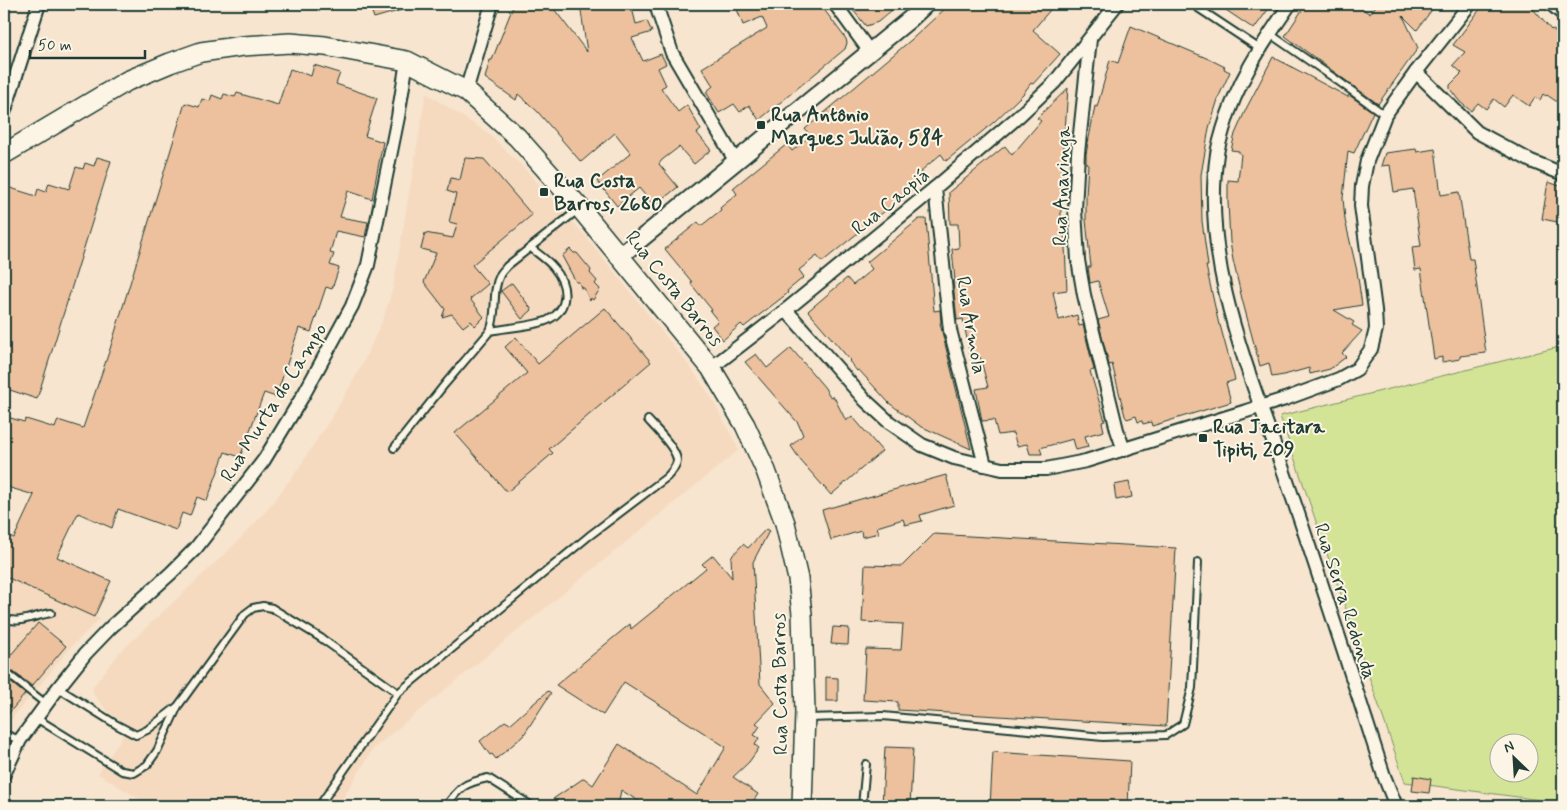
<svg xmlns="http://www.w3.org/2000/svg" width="1567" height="810" font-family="Mynerve,sans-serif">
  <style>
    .built { fill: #f5dac0 }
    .green { fill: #d4e497; stroke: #7a9066; fill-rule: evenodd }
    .building { fill: #edc19d; stroke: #1f3d34 }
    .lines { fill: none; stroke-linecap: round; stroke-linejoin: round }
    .service-casing { stroke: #1f3d34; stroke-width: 10 }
    .minor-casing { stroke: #1f3d34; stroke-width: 16 }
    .tertiary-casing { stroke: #1f3d34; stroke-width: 20 }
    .secondary-casing { stroke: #1f3d34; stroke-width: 22 }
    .service { stroke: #fcf5e5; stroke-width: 6 }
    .minor { stroke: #fcf5e5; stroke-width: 12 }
    .tertiary { stroke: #fcf5e5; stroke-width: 16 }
    .secondary { stroke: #fcf5e5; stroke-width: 19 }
    .poi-dot { fill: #1f3d34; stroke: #fcf5e5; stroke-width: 2 }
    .labels { text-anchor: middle; stroke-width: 4; stroke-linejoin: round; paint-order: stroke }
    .poi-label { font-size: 20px; font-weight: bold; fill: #1f3d34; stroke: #fcf5e5; text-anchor: start }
    .street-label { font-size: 20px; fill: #1f3d34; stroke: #fcf5e5 }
  </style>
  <rect width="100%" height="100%" fill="#f8e5cf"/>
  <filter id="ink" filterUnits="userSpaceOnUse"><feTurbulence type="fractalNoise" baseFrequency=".02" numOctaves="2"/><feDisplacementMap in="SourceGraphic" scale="10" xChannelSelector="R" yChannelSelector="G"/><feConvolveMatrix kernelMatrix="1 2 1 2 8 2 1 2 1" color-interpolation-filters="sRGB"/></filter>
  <g filter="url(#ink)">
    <g class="built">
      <polygon points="426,93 488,133 527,171 588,239 688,364 710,395 739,450 374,748 338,806 151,806 98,774 129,726 109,713 93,694 93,686 120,652 233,546 267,510 295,473 335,412 362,365 383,319 393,287"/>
      <polygon points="4,575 100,619 72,646 9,722 4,732"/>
    </g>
    <path class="green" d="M1563,346V803L1405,782L1280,416ZM1500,742H1530V772H1500Z"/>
    <g class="building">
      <polygon points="369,4 411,4 412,7 374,18"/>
      <polygon points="514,4 556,4 554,9 587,52 580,4 631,4 636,24 647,21 652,32 632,38 643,61 661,54 666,64 658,68 666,85 661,88 678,112 687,105 701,130 697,133 711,150 694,164 679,147 662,160 659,164 678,187 654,206 639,188 617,206 597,181 631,153 615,133 581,162 537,111 518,94 516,100 485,78 490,60 492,60"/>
      <polygon points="735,4 820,4 846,39 847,43 845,49 759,120 749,105 740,112 734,104 719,113 706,92 713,86 702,68 767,28 762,17 743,25"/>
      <polygon points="848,4 899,4 878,22 866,26"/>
      <polygon points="950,4 1042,4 1050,10 1033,30 1060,54 1033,84 1031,83 1023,94 994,122 946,161 941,154 922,170 922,181 822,262 817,256 799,270 804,277 787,291 788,293 744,327 741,324 723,340 712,326 718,321 710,311 712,310 691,284 692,282 665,249 698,222 701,226 721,210 720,208 737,194 733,188 787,144 792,151 810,136 805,129 911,40"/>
      <polygon points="1217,4 1272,4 1254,29"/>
      <polygon points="1306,4 1356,4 1370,14 1377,4 1436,4 1417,30 1403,16 1418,48 1378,104 1285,36"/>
      <polygon points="1484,4 1529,4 1551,30 1552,29 1563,37 1563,106 1547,95 1546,96 1543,94 1540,100 1535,97 1529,106 1513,95 1504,107 1494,99 1486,109 1478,103 1471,111 1460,102 1450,89 1450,85 1462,73 1453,65 1465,52 1453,45"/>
      <polygon points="1131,26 1211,60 1225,67 1224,69 1230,72 1219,96 1209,128 1201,175 1202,221 1208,266 1206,266 1219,325 1220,325 1235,380 1226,383 1231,402 1152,426 1151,422 1143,424 1142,421 1138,422 1136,416 1127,419 1125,416 1112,364 1109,365 1098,320 1109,317 1098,281 1090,283 1088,267 1091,267 1086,220 1086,195 1088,164 1086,163 1086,154 1095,106 1097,107 1110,60 1118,63"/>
      <polygon points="1273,57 1348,97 1349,95 1373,112 1354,153 1348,151 1343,198 1345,220 1357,271 1362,305 1334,310 1354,322 1352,325 1362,331 1342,353 1346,357 1330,369 1310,374 1309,368 1284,375 1272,377 1269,363 1260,366 1242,299 1233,260 1230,242 1228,202 1228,180 1238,181 1241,154 1239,153 1239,151 1231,150 1235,134 1246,109"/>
      <polygon points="314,65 340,73 336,84 377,98 365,136 383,142 372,199 348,191 340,217 368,222 365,237 336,231 330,253 334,254 330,265 339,268 332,289 326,287 311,332 299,328 276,397 264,393 240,457 225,452 207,501 197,497 190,516 182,513 176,530 118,509 112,528 78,513 57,557 111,581 94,617 4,576 4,533 14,538 34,495 4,486 4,416 24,422 26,419 55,428 58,420 83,428 110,349 185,103 199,107 202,99 210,101 212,95 222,99 224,94 235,97 237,93 278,105 290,69 311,76"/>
      <polygon points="1068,88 1061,188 1061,225 1064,225 1067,290 1053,292 1059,320 1077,315 1079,326 1083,325 1094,370 1090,371 1105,421 1102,422 1104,431 1085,436 1088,447 1076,450 1073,439 1040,448 1042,454 1030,454 1027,444 1017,446 1013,433 998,435 994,420 982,421 976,389 988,387 980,357 971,359 963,319 957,320 953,282 955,281 952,249 959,248 958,224 950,224 949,192 1005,146 1012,155 1041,121 1037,118"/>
      <polygon points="1416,149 1417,152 1435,149 1441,195 1459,192 1469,259 1473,259 1486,353 1460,356 1460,359 1442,362 1442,357 1434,359 1421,269 1415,270 1412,247 1421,246 1413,189 1394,192 1390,165 1381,166 1385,153"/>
      <polygon points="97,157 111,161 37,399 4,388 4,186 36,196 38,189 46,192 49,183 69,189 76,167 83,169 85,163 94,166"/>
      <polygon points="465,158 484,159 532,215 472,265 488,284 470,299 484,317 475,326 471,321 463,327 452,314 442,317 445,309 424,282 436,253 421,249 425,233 453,238 457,224 449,222 456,194 447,191 451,178 460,180"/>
      <polygon points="1548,182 1563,187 1563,223 1542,219"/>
      <polygon points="919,219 926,219 934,311 940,310 941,323 940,323 943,336 971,449 920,426 889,403 859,370 857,371 849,361 850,360 808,311 847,278 853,285 872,269 867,262"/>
      <polygon points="570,249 574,253 577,253 591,270 590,273 597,281 595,284 600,289 593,300 591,298 590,301 584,288 581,288 579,282 576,282 562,256"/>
      <polygon points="512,283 532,310 522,319 501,291"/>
      <polygon points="605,308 651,362 549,449 553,453 507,492 455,433 527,373 505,347 516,337 538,364"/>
      <polygon points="791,348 825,388 829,396 834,397 846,421 852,416 882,451 831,495 801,461 791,446 803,435 798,423 745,362 756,354 767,368"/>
      <polygon points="946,475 954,505 920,515 922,521 905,525 903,519 877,527 879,533 862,537 861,531 831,540 822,510"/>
      <polygon points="1129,482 1132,497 1116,500 1114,485"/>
      <polygon points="766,529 769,531 753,562 760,684 775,703 756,723 760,726 754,735 759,738 755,745 759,748 749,762 733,777 758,794 750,806 646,806 621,790 618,806 565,806 553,799 584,778 593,785 619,744 697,795 726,747 624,682 603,715 556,685 630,624 631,629 673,595 706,568 702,564 713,555 732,578 731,557 743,544 748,548"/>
      <polygon points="934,534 1176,548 1166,726 898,710 898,702 863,700 866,649 901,650 903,624 862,622 865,565 902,566"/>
      <polygon points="38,623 66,646 32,686 7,667 4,666 4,663"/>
      <polygon points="833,627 849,628 848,645 831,644"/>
      <polygon points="4,677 25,694 4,719"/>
      <polygon points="826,677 838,678 838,701 826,701"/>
      <polygon points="548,691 551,693 523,736 496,759 492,754 490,755 480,741 505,721 510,724"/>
      <polygon points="885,747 913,748 910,806 882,806"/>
      <polygon points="993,752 1130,761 1128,806 990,806"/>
      <polygon points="1414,776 1431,779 1429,793 1412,791"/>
    </g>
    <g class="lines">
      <g class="service-casing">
        <g id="service">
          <polyline points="1192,4 1260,49"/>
          <polyline points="1270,34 1334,78 1385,115"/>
          <path d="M490,331C504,328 536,326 548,320C570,309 568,285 554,268C548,260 538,254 531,248"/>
          <path d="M394,448L445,384L490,331C498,313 491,292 500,275C501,272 505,269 507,266L579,209"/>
          <path d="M4,618C18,625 36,615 51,613"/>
          <polyline points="4,671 46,704"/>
          <polyline points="58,688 117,725 136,735 147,730 177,707"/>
          <polyline points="36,718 122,771 134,773 147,765 157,751 178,706 245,614 253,608 263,606 272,608 321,638 398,693"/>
          <polyline points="806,718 883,716 1103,737 1166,735 1183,724 1192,688 1198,562"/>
          <polyline points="4,734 20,740"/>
          <path d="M319,806L398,693L589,536L667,477C671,472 677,467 677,460C676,448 656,429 648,420"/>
          <path d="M446,806C460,787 464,783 488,778L532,806"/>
          <polyline points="862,806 866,764"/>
        </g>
      </g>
      <g class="minor-casing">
        <g id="minor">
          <polyline points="657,4 658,11 672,53 736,162"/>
          <polyline points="835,4 870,52"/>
          <path d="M1290,4C1262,45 1237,81 1223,130C1221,138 1218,146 1217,154C1200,268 1254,382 1289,487C1322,583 1353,680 1384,776L1396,806"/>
          <polyline points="1551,4 1563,14"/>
          <polyline points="1090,39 1078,153 1075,210 1078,260 1084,295 1117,430 1124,450"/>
          <polyline points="1416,72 1477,132 1531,161 1563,174"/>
          <polyline points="466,91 492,4"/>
          <polyline points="4,113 39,4"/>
          <polyline points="935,188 950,330 985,465"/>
          <polyline points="786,310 865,400 889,422 922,445 954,458 1002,469 1046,469 1086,461 1285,399 1339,379 1357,369 1371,349 1376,329 1375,310 1361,206 1362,186 1367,161 1385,115 1416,72 1470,4"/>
          <polyline points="711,368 786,310 935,188 1019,116 1054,83 1117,4"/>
          <polyline points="4,774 20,740 58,688 86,653 111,627 171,573 196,548 264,460 304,394 352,306 368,265 398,117 407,61"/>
        </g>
      </g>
      <g class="tertiary-casing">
        <polyline id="tertiary" points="620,256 910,19 926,4"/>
      </g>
      <g class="secondary-casing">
        <polyline id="secondary" points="4,154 127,81 170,63 201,52 243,46 290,43 325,46 407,61 466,91 517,137 580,208 711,368 745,425 766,471 785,523 798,579 802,614 805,712 802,806"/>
      </g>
      <use href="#service" class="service"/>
      <use href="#minor" class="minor"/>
      <use href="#tertiary" class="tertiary"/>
      <use href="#secondary" class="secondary"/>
    </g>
  </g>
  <g class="poi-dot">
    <rect x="756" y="120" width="10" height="10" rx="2.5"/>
    <rect x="539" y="187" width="10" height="10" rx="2.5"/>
    <rect x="1198" y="433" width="10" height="10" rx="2.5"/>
  </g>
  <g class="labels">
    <g class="poi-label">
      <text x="771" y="121">Rua Antônio<tspan x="771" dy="23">Marques Julião, 584</tspan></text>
      <text x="554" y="187">Rua Costa<tspan x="554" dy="23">Barros, 2680</tspan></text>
      <text x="1213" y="433">Rua Jacitara<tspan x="1213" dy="23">Tipiti, 209</tspan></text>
    </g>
    <g class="street-label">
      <text transform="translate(1061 186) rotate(-88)" y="7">Rua Anavinga</text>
      <text transform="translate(890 201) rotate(-39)" y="7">Rua Caopiá</text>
      <text transform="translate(675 288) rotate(51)" y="7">Rua Costa Barros</text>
      <text transform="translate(972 325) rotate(80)" y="7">Rua Armola</text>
      <text transform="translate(273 402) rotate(-58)" y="7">Rua Murta do Campo</text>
      <text transform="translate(1346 601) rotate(72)" y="7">Rua Serra Redonda</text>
      <text transform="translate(779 684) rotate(-91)" y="7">Rua Costa Barros</text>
    </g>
  </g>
  <rect width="1567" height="810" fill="none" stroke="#fcf5e5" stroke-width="20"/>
  <rect x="10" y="10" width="1547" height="790" fill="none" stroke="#1f3d34" stroke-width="2" filter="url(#ink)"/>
  <g transform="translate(1514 758) rotate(335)"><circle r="24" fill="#fcf5e5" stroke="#a4ab9e"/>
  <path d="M0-4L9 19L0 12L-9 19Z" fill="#1f3d34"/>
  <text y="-8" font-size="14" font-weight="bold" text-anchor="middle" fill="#1f3d34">N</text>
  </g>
  <path d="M30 50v8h115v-8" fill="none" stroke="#1f3d34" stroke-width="2.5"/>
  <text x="38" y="50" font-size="15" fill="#1f3d34" stroke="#fcf5e5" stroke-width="4" paint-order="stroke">50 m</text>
</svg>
